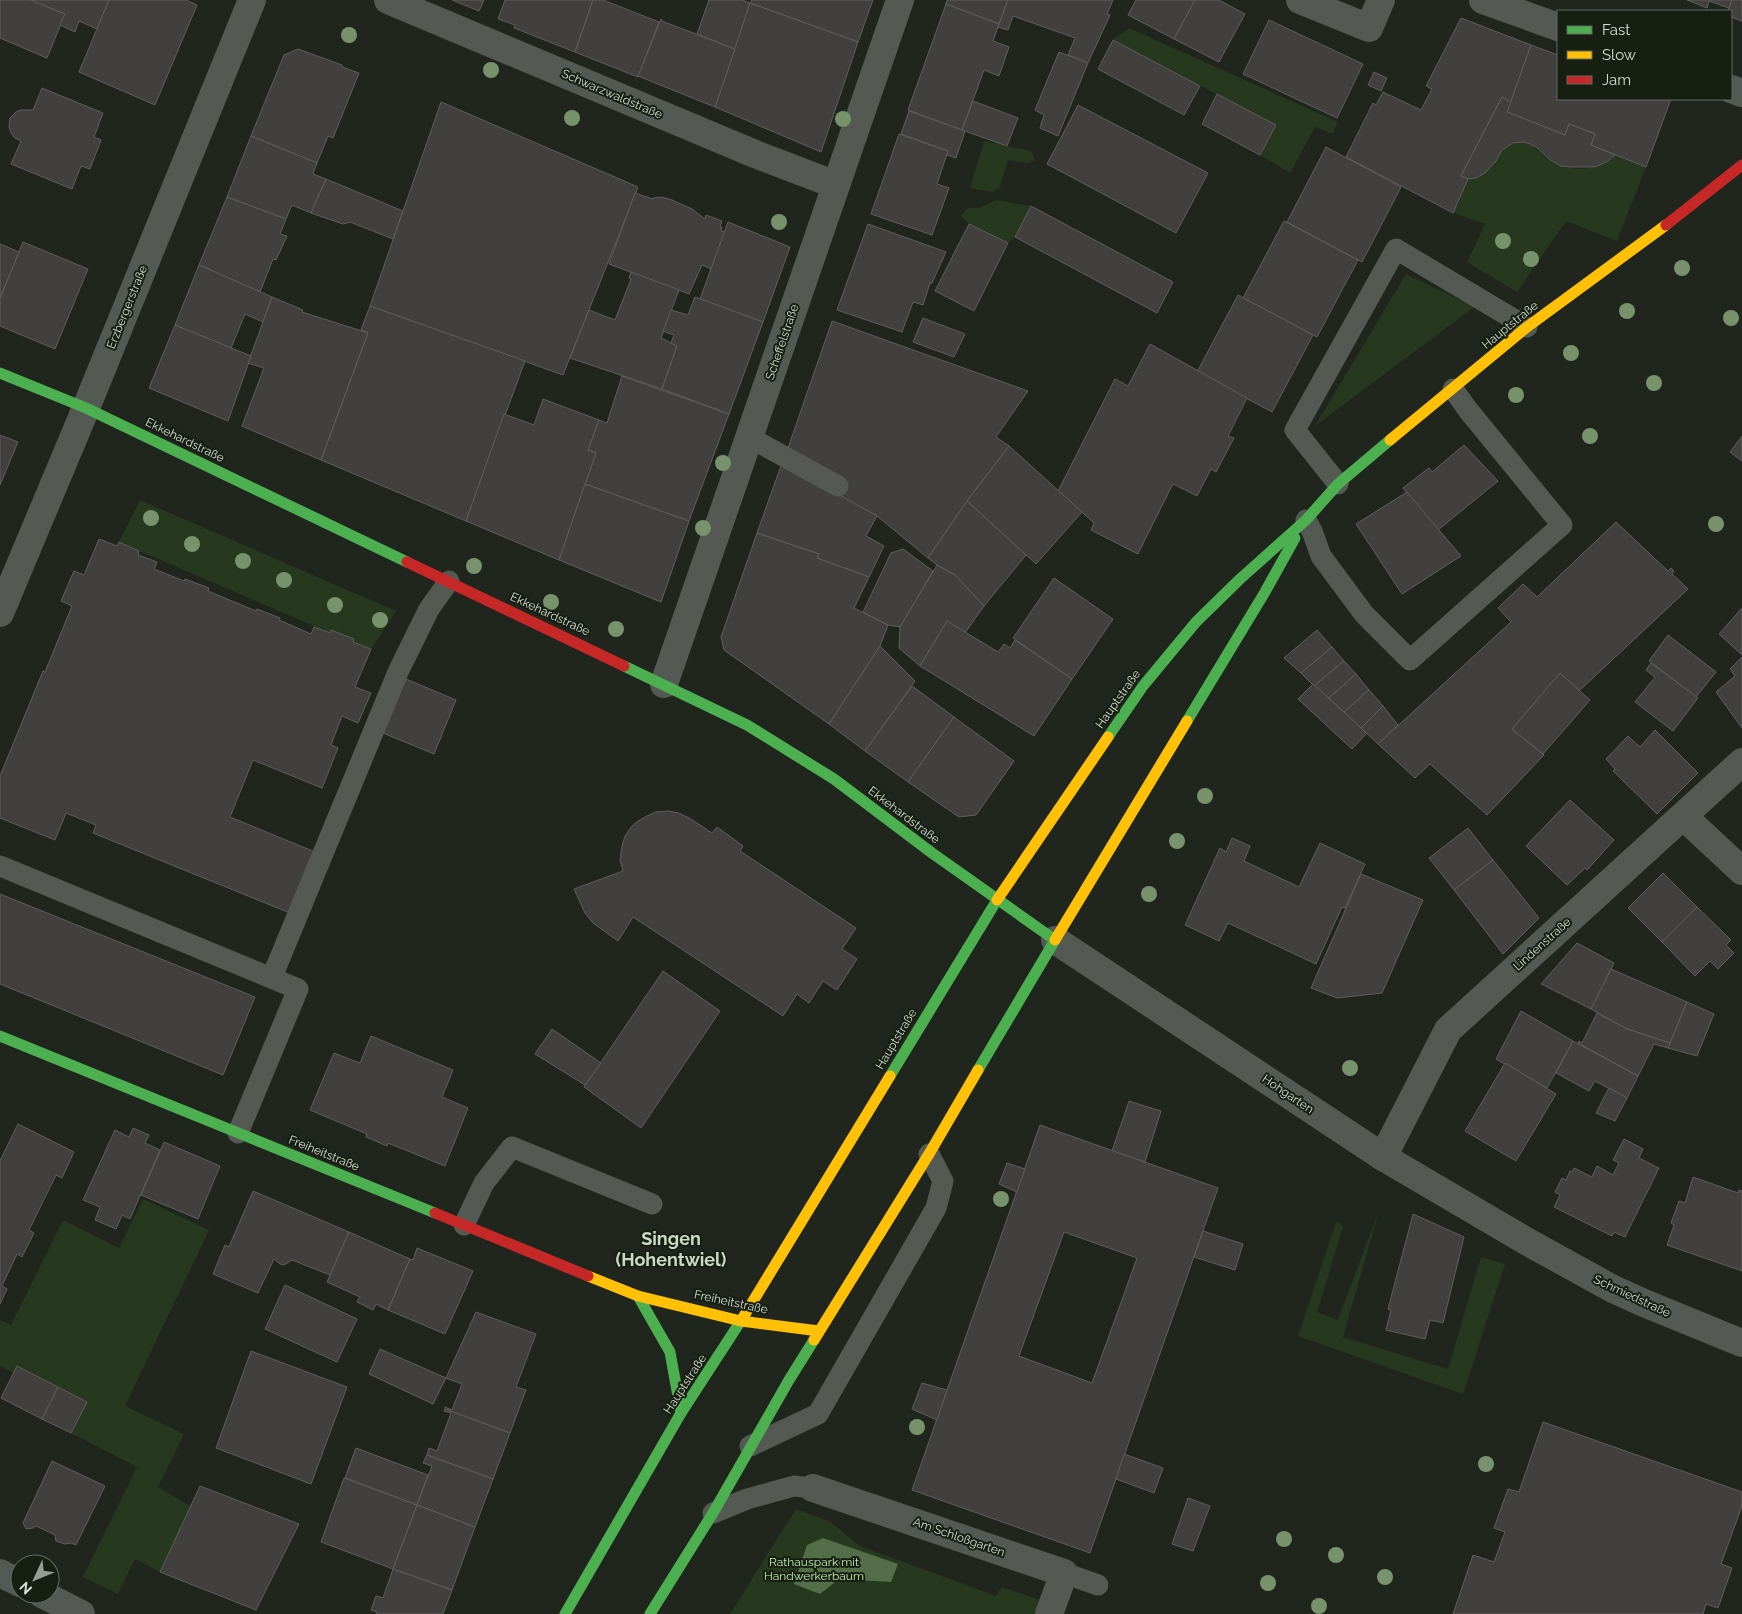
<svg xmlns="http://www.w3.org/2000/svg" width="1742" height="1614" font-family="Raleway,sans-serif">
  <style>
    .green { fill: #26381e }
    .water { fill: #556e4a }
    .building { fill: #41403e; stroke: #605e5c; fill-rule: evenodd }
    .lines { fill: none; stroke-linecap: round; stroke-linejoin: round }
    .lane { stroke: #555954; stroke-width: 21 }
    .street { stroke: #555954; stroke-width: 28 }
    .fast { stroke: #4caf50; stroke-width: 11 }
    .slow { stroke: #ffc107; stroke-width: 11 }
    .jam { stroke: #c62828; stroke-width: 11 }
    .tree { fill: #78936c }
    .labels { text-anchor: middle; stroke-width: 4; stroke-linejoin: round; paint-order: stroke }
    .street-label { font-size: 12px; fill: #d7ded4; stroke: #161f12 }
    .park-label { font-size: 12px; fill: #c0ecac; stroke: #161f12 }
    .district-label { font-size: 18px; font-weight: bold; fill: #ccd9c6; stroke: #161f12 }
  </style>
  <rect width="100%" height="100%" fill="#20261e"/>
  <g class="green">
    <polygon points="1129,28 1338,122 1333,134 1315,127 1290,173 1260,155 1276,125 1113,40"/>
    <polygon points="984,141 1031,151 1035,160 1028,163 1008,160 1000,187 993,192 970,188"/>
    <path d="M1523,142C1536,146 1538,152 1549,160C1567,172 1600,173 1615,155L1646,167L1617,241L1566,221L1517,292L1467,262L1485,224L1453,213L1468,179C1481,177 1490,170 1497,159C1500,155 1502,149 1507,146C1511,143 1517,143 1523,142Z"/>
    <polygon points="996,200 1031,206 1015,237 1008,243 969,224 961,216 968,208 980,208"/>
    <polygon points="1406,274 1474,307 1315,426"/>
    <polygon points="140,500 396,611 371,649 353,642 354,639 332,630 330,633 119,542"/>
    <polygon points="143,1199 209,1230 125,1406 184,1434 158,1487 192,1507 160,1572 135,1559 118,1594 83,1577 137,1467 71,1433 87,1402 18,1366 14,1373 0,1366 0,1320 11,1325 63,1220 119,1248"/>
    <polygon points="1380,1208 1343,1337 1448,1369 1481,1257 1505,1264 1463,1394 1298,1336 1336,1222 1339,1222 1343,1227 1317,1312 1338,1320"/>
    <polygon points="796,1509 829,1521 860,1546 996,1596 1002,1587 1043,1601 1038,1614 730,1614"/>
  </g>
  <polygon class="water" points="823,1538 898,1564 891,1582 839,1579 820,1594 794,1584 807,1545"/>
  <g class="building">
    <polygon points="0,0 31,0 65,14 47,58 0,38"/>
    <polygon points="31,0 109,0 97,29 79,21 75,32 60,25 65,14"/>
    <polygon points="109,0 186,0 197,5 155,105 79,72"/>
    <polygon points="452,0 484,0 479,11"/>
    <polygon points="505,0 593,0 575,52 514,28 515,25 498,19"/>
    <polygon points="593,0 603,0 659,22 638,77 575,52"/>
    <polygon points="709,0 742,0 750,3 735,49 697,34"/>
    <polygon points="752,0 873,0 858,42 750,3"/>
    <polygon points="947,0 1008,0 999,24 946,4"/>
    <polygon points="1008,0 1113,0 1107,14 1110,15 1088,63 1068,55 1075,38 1013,16 1008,30 998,27"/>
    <polygon points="1136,0 1195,0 1174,39 1128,15"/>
    <polygon points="1195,0 1219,0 1245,14 1219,62 1174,39"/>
    <polygon points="1687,0 1732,0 1729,8 1709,1 1707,8"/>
    <polygon points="1732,0 1742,0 1742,21 1731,17 1731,11 1728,11"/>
    <polygon points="750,3 858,42 821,152 715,107"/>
    <polygon points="946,4 999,24 993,41 1009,47 999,76 984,70 962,130 908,110"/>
    <polygon points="1461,18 1531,45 1511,102 1502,97 1461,176 1468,179 1453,213 1346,157 1373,103 1376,105 1383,92 1421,110 1432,89 1426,86"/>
    <polygon points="661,19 662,21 735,49 715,107 638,76"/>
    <polygon points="1269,20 1363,64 1337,118 1243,74"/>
    <polygon points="1113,40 1200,86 1184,115 1098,69"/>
    <polygon points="1531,45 1558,55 1558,99 1671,99 1646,167 1591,145 1595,134 1569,124 1565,135 1507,112"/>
    <polygon points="298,49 342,65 342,67 359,73 333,138 328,136 317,163 251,136 284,55"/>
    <polygon points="1059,52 1088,63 1058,136 1040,128 1044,115 1035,110"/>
    <polygon points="1374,72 1387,78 1381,91 1368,85"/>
    <polygon points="42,88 103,113 94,137 101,140 90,169 81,166 72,189 11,164 21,141 15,138 11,133 9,127 10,118 16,112 21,110 33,110"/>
    <polygon points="1217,94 1276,125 1260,155 1202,124"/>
    <polygon points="1502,97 1511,102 1507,112 1565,135 1569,124 1595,134 1591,145 1615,155 1607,162 1595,167 1570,167 1561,166 1550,160 1536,147 1530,144 1523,142 1513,143 1502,150 1496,161 1485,173 1476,178 1468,179 1461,176"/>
    <polygon points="973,101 1018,118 1007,146 962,130"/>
    <polygon points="441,102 638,187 563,375 370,306"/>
    <polygon points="1078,105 1208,173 1176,233 1047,164"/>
    <polygon points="909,111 965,131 956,158 947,155 948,151 901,134"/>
    <polygon points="899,134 948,151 937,184 949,188 932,235 871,214"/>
    <polygon points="251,136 317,163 313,174 326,179 311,213 292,205 286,219 227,197"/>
    <polygon points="1326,147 1401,187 1362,262 1287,222"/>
    <polygon points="326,179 403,211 393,239 350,222 343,224 311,213"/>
    <polygon points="635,193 653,199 653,198 661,197 672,200 692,209 705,219 706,215 722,221 720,227 722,227 721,231 725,232 711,269 702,265 689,294 609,264"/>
    <polygon points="227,197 286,219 280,234 287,236 276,260 273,259 260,292 199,265"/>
    <polygon points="1031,206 1173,282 1157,313 1015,237"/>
    <polygon points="1284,221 1358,260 1317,337 1243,298"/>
    <polygon points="728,222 790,247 763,322 700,299"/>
    <polygon points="868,224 946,252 932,283 930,283 923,305 913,302 902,332 837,310"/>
    <polygon points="969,224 1008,243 974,311 935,291"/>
    <polygon points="23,242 88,269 55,349 0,326 0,298"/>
    <polygon points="0,244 19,252 0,298"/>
    <polygon points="199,265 272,297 263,322 245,314 231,348 175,325"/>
    <polygon points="631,272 679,290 661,338 677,346 662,389 570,358 589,310 615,320 631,279 629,278"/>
    <polygon points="1238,295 1313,335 1272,412 1197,372"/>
    <polygon points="272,297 303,310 302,312 368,333 321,460 242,426 264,368 248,363"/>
    <polygon points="695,297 763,322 729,414 662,389 677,346 671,343 674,335 663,331 671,310 688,315"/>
    <polygon points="370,306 525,361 466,521 321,460 368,333 361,330"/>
    <polygon points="923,318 965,334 954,357 913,342"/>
    <polygon points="832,321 1028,391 996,437 1009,446 967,501 928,558 877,516 838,495 788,448"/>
    <polygon points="175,325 251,356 228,421 149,388"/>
    <polygon points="1150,344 1247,398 1228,436 1234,438 1216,472 1211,469 1197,496 1173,484 1138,554 1091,530 1094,523 1058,491 1115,379 1128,386"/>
    <polygon points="622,376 729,414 689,521 585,484 596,453 588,450 599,420 607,423"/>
    <polygon points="543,399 599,420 588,450 596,453 559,560 466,521 504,414 534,425"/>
    <polygon points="0,435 18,442 0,485"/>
    <polygon points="1742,436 1742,461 1730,452"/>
    <polygon points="1464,445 1498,481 1438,530 1403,488 1429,468 1432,472"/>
    <polygon points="1009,446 1082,512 1036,564 967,501"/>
    <polygon points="782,463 877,516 866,536 884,546 869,577 817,558 819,554 757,533"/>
    <polygon points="585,484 689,521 661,602 559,560"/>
    <polygon points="1407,492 1461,556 1402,594 1356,524"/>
    <polygon points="967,501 1026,555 984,606 955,575 937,565 928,558"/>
    <polygon points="1616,522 1668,571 1671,568 1674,571 1672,574 1688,589 1579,691 1560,673 1512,729 1544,755 1487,815 1430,764 1415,778 1378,744 1511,622 1498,608 1523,584 1537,597"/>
    <polygon points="757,533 819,554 817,558 869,577 854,608 888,625 880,646 829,724 724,650 721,637"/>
    <polygon points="99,539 117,546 119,542 139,551 138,555 157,562 154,569 184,581 185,579 209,588 208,591 256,611 257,609 280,618 279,620 311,634 314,627 330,633 331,630 354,639 353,642 371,649 355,687 371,693 358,723 342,716 331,745 338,748 322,788 253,760 230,817 315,852 290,913 93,833 96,825 66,813 55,840 0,818 0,776 43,671 45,672 72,606 61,601 74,571 84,575"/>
    <polygon points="903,549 933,571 900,627 888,625 863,612 891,553"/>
    <polygon points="937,565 955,575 984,606 965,633 947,621 920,666 899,648 900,627"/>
    <polygon points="1054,578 1113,619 1072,679 1013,638"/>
    <polygon points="1742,608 1742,655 1719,634"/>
    <polygon points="947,621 998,652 1004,644 1010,648 1015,640 1072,679 1034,736 920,666"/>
    <polygon points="1317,630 1332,647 1301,673 1284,658"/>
    <polygon points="1668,635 1716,672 1696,697 1649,661"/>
    <polygon points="880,646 915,681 865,751 829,724"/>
    <polygon points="1332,647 1344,661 1314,686 1301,673"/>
    <polygon points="1742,657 1742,728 1716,692 1735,676 1730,669"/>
    <polygon points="1344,661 1356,674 1329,698 1314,686"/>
    <polygon points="1651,663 1698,698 1673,731 1635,702 1655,677 1646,670"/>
    <polygon points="1560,673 1590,700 1543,754 1512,729"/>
    <polygon points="1356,674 1369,690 1344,712 1329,698"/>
    <polygon points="406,679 456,700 434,754 383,733"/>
    <polygon points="1313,684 1367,733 1352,749 1298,699"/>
    <polygon points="912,686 954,717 908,782 865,751"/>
    <polygon points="1369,690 1383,706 1361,728 1344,712"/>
    <polygon points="1383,706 1398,725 1378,744 1361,728"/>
    <polygon points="954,717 1014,761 976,815 959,817 908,782"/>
    <polygon points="1655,730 1698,773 1657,814 1613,771 1615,769 1606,759 1628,736 1640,747"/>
    <polygon points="1570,800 1614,840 1587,870 1585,868 1567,885 1526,846"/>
    <polygon points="668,811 679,813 691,819 712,833 717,827 743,846 740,851 856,928 842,949 857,959 837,990 823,981 809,1003 797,994 783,1016 633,917 618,941 593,923 585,913 574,889 623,871 620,860 622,846 625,836 632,826 638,821 647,816 656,812"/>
    <polygon points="1468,828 1493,860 1454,890 1429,858"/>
    <polygon points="1232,838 1250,846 1244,861 1299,887 1320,843 1365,864 1345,908 1342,907 1316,964 1228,923 1219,941 1185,925 1220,848 1226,852"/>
    <polygon points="1493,860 1539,918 1503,954 1454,890"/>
    <polygon points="1663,873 1697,907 1662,942 1628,908"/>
    <polygon points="1361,874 1423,900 1382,993 1337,998 1311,988"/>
    <polygon points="0,894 255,997 223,1075 0,984"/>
    <polygon points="1697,907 1731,940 1726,945 1734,953 1718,969 1710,961 1695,976 1662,942"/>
    <polygon points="1577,943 1614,963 1591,1009 1541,984"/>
    <polygon points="1611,969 1687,1002 1670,1043 1627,1029 1591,1009"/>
    <polygon points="663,971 720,1011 641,1128 584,1087"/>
    <polygon points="1687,1002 1714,1014 1697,1056 1668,1048"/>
    <polygon points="1521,1011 1573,1041 1547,1088 1496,1059"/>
    <polygon points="1597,1013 1627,1029 1670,1043 1668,1048 1654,1044 1638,1076 1578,1043 1579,1041 1582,1043"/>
    <polygon points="552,1029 601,1063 585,1085 535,1054"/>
    <polygon points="371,1036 453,1070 442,1097 468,1108 445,1166 388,1143 387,1146 366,1137 367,1134 310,1110 334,1053 360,1063"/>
    <polygon points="1573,1041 1638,1076 1627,1098 1595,1081 1589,1091 1556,1073"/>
    <polygon points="1505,1063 1556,1094 1516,1161 1465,1131"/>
    <polygon points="1609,1088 1627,1098 1615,1121 1596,1113"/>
    <polygon points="1129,1101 1161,1111 1145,1162 1112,1151"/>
    <polygon points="18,1124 74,1152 62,1178 56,1175 29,1230 34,1233 22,1257 17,1254 2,1286 7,1289 0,1304 0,1161"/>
    <path d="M1040,1125L1218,1188L1090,1553L912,1490ZM1064,1232L1137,1258L1092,1383L1019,1356Z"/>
    <polygon points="133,1128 149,1135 145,1143 160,1150 130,1219 122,1215 116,1229 95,1220 100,1207 83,1200 115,1130 129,1137"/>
    <polygon points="1624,1139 1643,1149 1639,1158 1659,1168 1625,1237 1614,1232 1612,1236 1554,1207 1560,1195 1555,1192 1562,1178 1566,1180 1570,1171 1572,1172 1574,1168 1592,1177 1597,1166 1613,1175 1619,1163 1613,1160"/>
    <polygon points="164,1142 220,1166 198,1219 141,1195"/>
    <polygon points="1007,1163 1025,1169 1017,1192 999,1184"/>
    <polygon points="1693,1177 1738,1193 1739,1190 1742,1191 1742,1271 1667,1245 1674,1225 1671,1223 1679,1201 1685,1203"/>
    <polygon points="253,1191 349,1232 330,1275 292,1260 284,1265 280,1264 274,1259 258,1293 213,1274 225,1245 229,1247"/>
    <polygon points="1413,1214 1464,1237 1443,1323 1430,1320 1425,1339 1386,1330 1391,1310 1388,1309"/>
    <polygon points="1203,1231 1243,1244 1235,1270 1194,1257"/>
    <polygon points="349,1232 410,1259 388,1310 376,1304 373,1310 357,1302 360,1297 327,1282"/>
    <polygon points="417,1248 473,1271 445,1334 388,1310 410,1259 413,1260"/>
    <polygon points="285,1285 357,1319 337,1362 265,1329"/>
    <polygon points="476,1312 536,1334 516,1387 526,1390 510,1433 445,1409 445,1407 452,1410 462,1384 446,1378"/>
    <polygon points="380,1349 446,1378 433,1404 369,1374"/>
    <polygon points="251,1351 347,1387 311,1484 216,1448"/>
    <polygon points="17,1366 58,1387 42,1419 1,1398"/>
    <polygon points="922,1383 947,1390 937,1420 912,1409"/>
    <polygon points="58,1387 87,1402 71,1433 42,1419"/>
    <polygon points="445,1409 510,1433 493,1479 427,1455 429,1448 437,1451 451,1413 444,1411"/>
    <polygon points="1543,1422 1742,1492 1742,1506 1721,1564 1732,1568 1718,1608 1706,1604 1703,1614 1453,1614 1473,1555 1494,1562 1505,1532 1494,1528 1508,1489 1519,1492"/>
    <polygon points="356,1448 428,1475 417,1505 345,1478"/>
    <polygon points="1124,1454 1163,1468 1154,1493 1116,1479"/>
    <polygon points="427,1455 493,1479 475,1527 417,1505 432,1466 423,1463"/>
    <polygon points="52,1461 105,1486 76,1545 71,1543 65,1544 56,1541 55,1535 36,1526 33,1528 26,1529 23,1523"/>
    <polygon points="344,1478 417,1505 393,1569 321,1542"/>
    <polygon points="200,1486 299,1524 256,1610 160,1572"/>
    <polygon points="1188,1498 1210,1506 1193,1551 1172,1544"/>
    <polygon points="417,1505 475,1527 452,1590 393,1569"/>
    <polygon points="393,1569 452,1590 443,1614 376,1614 377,1612 371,1610 376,1596 383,1598"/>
  </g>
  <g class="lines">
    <g class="lane">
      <polyline points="749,437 838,486"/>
      <polyline points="1338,484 1295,430 1396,249 1527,327"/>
      <polyline points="1306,520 1312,531 1321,556 1364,614 1410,660 1562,525 1468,410 1453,389"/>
      <polyline points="0,866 298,989 238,1133"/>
      <polyline points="272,977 398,672 429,609 449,581"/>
      <polyline points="464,1225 484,1183 512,1147 652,1204"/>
      <polyline points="750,1446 818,1414 936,1208 943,1181 929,1154"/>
      <polyline points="713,1513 747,1499 794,1486 813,1488"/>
      <polyline points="1064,1573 1098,1585"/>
    </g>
    <g class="street">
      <polyline points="388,0 755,154 836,185"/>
      <polyline points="1300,0 1369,28 1381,0"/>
      <polyline points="1483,0 1558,27"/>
      <polyline points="1731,89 1742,93"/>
      <polyline points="0,613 86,408 252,0"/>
      <polyline points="664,684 900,0"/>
      <polyline points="1684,817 1742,871"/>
      <polyline points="1055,940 1383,1157 1526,1241 1613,1289 1644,1303 1742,1343"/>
      <polyline points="1383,1157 1448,1030 1742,762"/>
      <polyline points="813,1488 1064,1573 1049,1614"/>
      <polyline points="0,1573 20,1583"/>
      <polyline points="42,1594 81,1614"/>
    </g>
    <g class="fast">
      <polyline points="0,373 86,408 407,562"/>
      <polyline points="624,666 747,725 834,779 932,853 1055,940 978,1070"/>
      <polyline points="1187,721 1265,592 1295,538"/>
      <polyline points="1108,737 1143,686 1196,622 1240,579 1306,520 1338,484 1390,440"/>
      <polyline points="0,1036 435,1213"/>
      <polyline points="890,1076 997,900"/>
      <polyline points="638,1296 670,1352 681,1413"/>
      <polyline points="565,1614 681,1413 744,1316"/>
      <polyline points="650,1614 713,1513 789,1380 814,1340"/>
    </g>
    <g class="slow">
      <polyline points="1390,440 1527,327 1666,225"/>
      <polyline points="997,900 1108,737"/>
      <polyline points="1055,940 1187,721"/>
      <polyline points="588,1276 638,1296 741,1321 819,1331"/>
      <polyline points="744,1316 890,1076"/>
      <polyline points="814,1340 929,1154 978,1070"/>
    </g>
    <g class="jam">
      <polyline points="1666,225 1742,165"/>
      <polyline points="407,562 624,666"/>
      <polyline points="435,1213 588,1276"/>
    </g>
  </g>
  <g class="tree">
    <circle cx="349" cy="35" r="8"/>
    <circle cx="491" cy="70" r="8"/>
    <circle cx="572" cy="118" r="8"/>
    <circle cx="843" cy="119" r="8"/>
    <circle cx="779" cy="222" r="8"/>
    <circle cx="1503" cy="241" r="8"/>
    <circle cx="1531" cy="259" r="8"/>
    <circle cx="1682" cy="268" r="8"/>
    <circle cx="1627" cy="311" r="8"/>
    <circle cx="1731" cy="318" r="8"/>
    <circle cx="1571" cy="353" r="8"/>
    <circle cx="1654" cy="383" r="8"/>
    <circle cx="1516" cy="395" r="8"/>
    <circle cx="1590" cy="436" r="8"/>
    <circle cx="723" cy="463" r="8"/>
    <circle cx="151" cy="518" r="8"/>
    <circle cx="1716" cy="524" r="8"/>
    <circle cx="703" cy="528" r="8"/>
    <circle cx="192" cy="544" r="8"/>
    <circle cx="243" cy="561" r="8"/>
    <circle cx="474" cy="566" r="8"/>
    <circle cx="284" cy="580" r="8"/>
    <circle cx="551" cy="602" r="8"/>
    <circle cx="335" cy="605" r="8"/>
    <circle cx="380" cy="620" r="8"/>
    <circle cx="616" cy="629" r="8"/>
    <circle cx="1205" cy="796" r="8"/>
    <circle cx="1177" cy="841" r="8"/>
    <circle cx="1149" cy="894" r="8"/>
    <circle cx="1350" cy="1068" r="8"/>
    <circle cx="1001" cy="1199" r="8"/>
    <circle cx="917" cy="1427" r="8"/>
    <circle cx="1486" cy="1464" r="8"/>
    <circle cx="1284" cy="1539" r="8"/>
    <circle cx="1336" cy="1555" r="8"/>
    <circle cx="1385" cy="1577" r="8"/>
    <circle cx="1268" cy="1583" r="8"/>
    <circle cx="1319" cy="1606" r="8"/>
  </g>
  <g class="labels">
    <g class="street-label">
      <text transform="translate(612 94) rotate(23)" y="4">Schwarzwaldstraße</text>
      <text transform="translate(127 307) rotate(-68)" y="4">Erzbergerstraße</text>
      <text transform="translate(1510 325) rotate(-39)" y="4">Hauptstraße</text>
      <text transform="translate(782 342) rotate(-71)" y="4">Scheffelstraße</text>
      <text transform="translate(185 440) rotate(26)" y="4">Ekkehardstraße</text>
      <text transform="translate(550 614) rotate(25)" y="4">Ekkehardstraße</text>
      <text transform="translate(1118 699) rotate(-55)" y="4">Hauptstraße</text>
      <text transform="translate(904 815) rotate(37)" y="4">Ekkehardstraße</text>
      <text transform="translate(1542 944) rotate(-42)" y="4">Lindenstraße</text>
      <text transform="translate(896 1039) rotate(-59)" y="4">Hauptstraße</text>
      <text transform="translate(1288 1094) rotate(34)" y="4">Hohgarten</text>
      <text transform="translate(324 1153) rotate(22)" y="4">Freiheitstraße</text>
      <text transform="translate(1632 1296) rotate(25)" y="4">Schmiedstraße</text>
      <text transform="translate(731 1302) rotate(12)" y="4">Freiheitstraße</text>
      <text transform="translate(685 1384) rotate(-57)" y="4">Hauptstraße</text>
      <text transform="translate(959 1537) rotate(19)" y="4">Am Schloßgarten</text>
    </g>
    <g class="park-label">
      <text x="814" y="1566">Rathauspark mit<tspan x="814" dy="14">Handwerkerbaum</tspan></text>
    </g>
    <g class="district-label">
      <text x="671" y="1245">Singen<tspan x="671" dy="21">(Hohentwiel)</tspan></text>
    </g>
  </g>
  <rect x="1557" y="10" width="175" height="90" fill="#161f12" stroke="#636b60"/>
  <rect x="1567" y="26" width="25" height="8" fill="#4caf50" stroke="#636b60"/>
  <text x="1602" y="35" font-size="15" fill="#d7ded4">Fast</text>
  <rect x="1567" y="51" width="25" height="8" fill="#ffc107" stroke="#636b60"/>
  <text x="1602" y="60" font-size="15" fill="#d7ded4">Slow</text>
  <rect x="1567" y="76" width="25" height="8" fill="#c62828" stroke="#636b60"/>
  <text x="1602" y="85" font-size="15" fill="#d7ded4">Jam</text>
  <g transform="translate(35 1579) rotate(226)"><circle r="24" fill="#161f12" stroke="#636b60"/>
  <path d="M0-4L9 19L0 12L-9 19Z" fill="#979e94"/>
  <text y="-8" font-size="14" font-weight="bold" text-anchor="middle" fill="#d7ded4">N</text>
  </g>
</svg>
